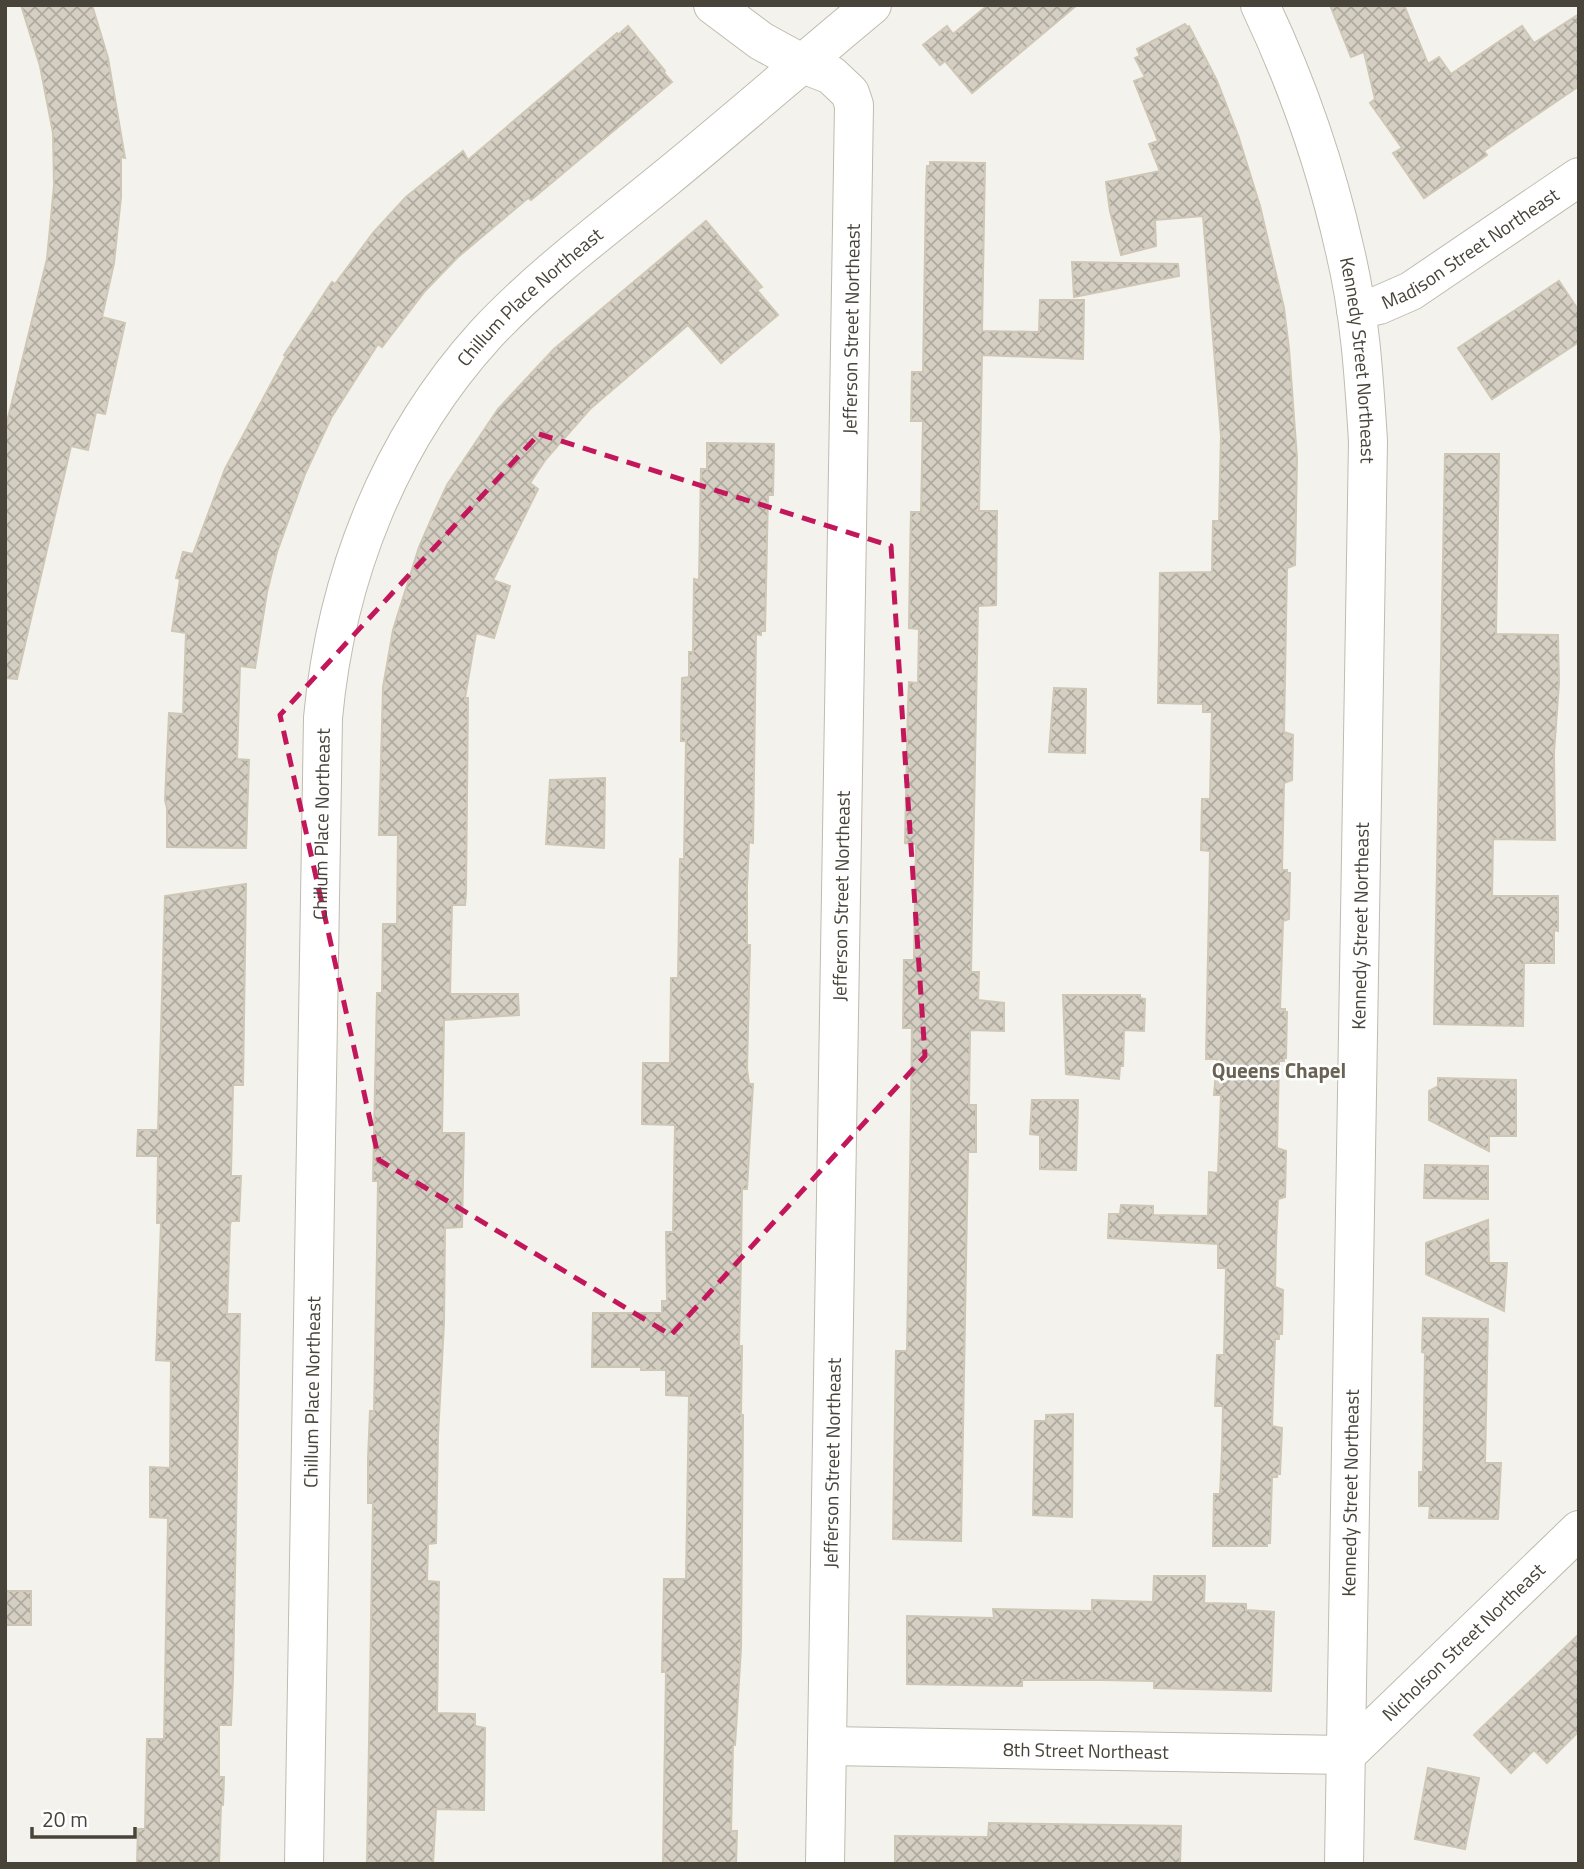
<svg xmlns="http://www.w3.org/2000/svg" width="1584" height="1869" font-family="'Titillium Web',sans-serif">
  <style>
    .building { fill: url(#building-cross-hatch); stroke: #cfc7b6; stroke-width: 2 }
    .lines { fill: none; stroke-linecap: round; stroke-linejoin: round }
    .minor-casing { stroke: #bfbbaf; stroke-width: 40 }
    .minor { stroke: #fff; stroke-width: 38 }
    .marked { fill: none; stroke: #c2185b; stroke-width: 5; stroke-dasharray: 14 9; stroke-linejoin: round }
    .labels { text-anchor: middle; stroke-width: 5; stroke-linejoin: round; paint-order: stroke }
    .street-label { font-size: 19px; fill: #48443a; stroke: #fff }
    .neighbourhood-label { font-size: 21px; font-weight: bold; fill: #6a6253; stroke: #fff }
  </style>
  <defs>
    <pattern id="building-cross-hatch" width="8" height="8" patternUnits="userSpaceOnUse" patternTransform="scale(1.75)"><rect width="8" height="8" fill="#d5cfc3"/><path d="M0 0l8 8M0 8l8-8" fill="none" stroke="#afaa9f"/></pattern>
  </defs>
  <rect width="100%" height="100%" fill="#f4f2ec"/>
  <g class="building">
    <polygon points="21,5 92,5 108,58 125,158 121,157 121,197 114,263 102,317 125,323 105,414 96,412 88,450 71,446 17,679 5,678 5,430 47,259 54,185 53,133 40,66"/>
    <polygon points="988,5 1077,5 972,93 945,61 940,65 923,45 947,26 953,34"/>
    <polygon points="1330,5 1404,5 1428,64 1439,57 1451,74 1522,26 1534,43 1579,14 1579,86 1484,151 1487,155 1424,198 1393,153 1402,148 1370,103 1375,99 1364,52 1351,57"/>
    <polygon points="1185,24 1187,27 1189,26 1217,81 1238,135 1260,206 1284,308 1289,349 1297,458 1295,565 1287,568 1284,732 1293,735 1292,780 1284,783 1282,870 1287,870 1287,873 1290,873 1289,919 1283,921 1280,1009 1285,1009 1285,1012 1287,1012 1286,1058 1284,1058 1284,1061 1279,1061 1277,1148 1286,1151 1285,1197 1278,1199 1276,1243 1275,1287 1283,1290 1282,1334 1279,1334 1279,1339 1275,1339 1272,1426 1282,1428 1280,1474 1277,1474 1277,1477 1272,1477 1270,1543 1267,1543 1267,1546 1213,1546 1214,1494 1220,1494 1222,1451 1223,1406 1215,1406 1217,1355 1224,1355 1226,1268 1218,1268 1218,1244 1108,1238 1109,1214 1120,1214 1121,1205 1153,1206 1153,1215 1208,1216 1209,1172 1218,1173 1221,1095 1214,1095 1217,1059 1206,1059 1210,851 1201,850 1202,799 1210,799 1212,712 1203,712 1203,704 1158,703 1160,573 1212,572 1213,521 1219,521 1221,436 1203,216 1155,220 1156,246 1121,255 1110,211 1106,182 1160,171 1149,144 1158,141 1134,81 1145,77 1135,58 1140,56 1137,49"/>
    <polygon points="628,26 665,71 664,73 672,82 531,200 528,198 458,257 425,291 382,347 378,344 331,418 305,474 277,552 267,592 255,668 240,666 237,759 249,760 246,848 167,847 167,808 165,800 169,713 183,714 186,633 172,631 180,579 176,578 183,552 193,554 225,469 286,356 284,355 332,282 335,284 373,233 406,197 463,151 468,160 617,33 618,35"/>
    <polygon points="930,162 985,163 982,331 1039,332 1040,300 1084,300 1083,359 982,355 979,511 997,511 996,605 978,606 971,972 979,972 978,1000 1004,1003 1004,1031 970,1030 969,1105 976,1105 976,1152 968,1152 961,1541 893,1539 896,1351 907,1351 911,1111 912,1028 903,1028 904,960 914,960 916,844 905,843 908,704 909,682 918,683 919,629 909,628 910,559 911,512 921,512 923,421 911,421 912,372 923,372 926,189 927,166 930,166"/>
    <polygon points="706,221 762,287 757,290 778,315 721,363 688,325 590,409 546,459 530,483 538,489 493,580 510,586 494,638 476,633 465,698 468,698 466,893 465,905 452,905 450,994 518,994 519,1015 444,1020 442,1133 464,1133 462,1227 445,1228 444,1323 438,1436 436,1543 428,1544 427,1581 439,1582 437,1713 475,1714 475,1726 485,1728 484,1810 436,1809 433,1864 367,1864 373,1503 368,1503 368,1459 370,1411 374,1411 377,1251 378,1181 373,1181 377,993 382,993 383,924 397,924 398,835 379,835 383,687 393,630 419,547 434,513 447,485 498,409 554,349"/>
    <polygon points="1072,262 1178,264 1179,276 1074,297"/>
    <polygon points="1559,281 1579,311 1579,342 1492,399 1458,348"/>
    <polygon points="707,443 774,444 773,495 768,495 765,631 761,631 761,635 756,634 753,843 749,842 747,886 747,945 750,945 747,1069 749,1084 753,1084 747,1189 742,1189 741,1259 739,1346 742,1346 741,1415 743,1415 741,1648 735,1745 733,1745 731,1831 737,1831 736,1864 663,1864 666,1672 662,1672 664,1579 686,1579 689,1396 666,1395 666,1370 641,1370 641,1367 592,1367 593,1313 662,1313 662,1301 667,1301 666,1232 673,1232 675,1125 642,1124 643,1063 670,1063 671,978 678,978 680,859 684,859 686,741 681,741 682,678 689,677 689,652 693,652 694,579 699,580 701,469 707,469"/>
    <polygon points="1445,454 1499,454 1496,634 1558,635 1559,683 1554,753 1555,840 1493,839 1492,896 1558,896 1558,931 1554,930 1554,963 1524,963 1523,1026 1434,1024"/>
    <polygon points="1054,688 1086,689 1085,753 1049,752"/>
    <polygon points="605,778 604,848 546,844 550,780"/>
    <polygon points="246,884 243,1085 233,1085 231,1174 231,1176 241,1176 239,1221 231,1221 230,1225 227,1314 240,1314 233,1677 231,1725 219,1725 219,1777 224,1777 223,1805 221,1805 219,1864 137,1864 138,1829 145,1829 147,1739 164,1739 168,1518 150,1517 150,1467 170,1468 171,1361 156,1360 161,1223 157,1223 158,1156 137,1156 138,1130 158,1130 165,896"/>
    <polygon points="1063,995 1140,995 1140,998 1145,999 1144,1031 1124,1030 1123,1066 1120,1066 1119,1079 1066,1074"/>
    <polygon points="1438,1078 1516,1080 1516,1136 1489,1136 1489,1151 1429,1120 1429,1091 1438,1086"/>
    <polygon points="1032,1100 1078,1100 1076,1170 1040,1169 1040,1135 1030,1134"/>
    <polygon points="1425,1165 1488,1166 1488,1199 1424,1198"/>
    <polygon points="1488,1220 1489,1263 1507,1263 1504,1311 1426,1274 1426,1243"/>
    <polygon points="1423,1318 1488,1319 1485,1463 1501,1463 1498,1519 1429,1518 1430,1506 1419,1506 1419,1472 1423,1472 1425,1353 1422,1352"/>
    <polygon points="1073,1414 1072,1517 1033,1515 1035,1421 1046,1421 1046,1415"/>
    <polygon points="1154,1576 1205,1576 1204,1603 1246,1604 1246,1610 1274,1612 1271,1691 1154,1688 1154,1681 1103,1680 1022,1680 1022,1686 907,1684 907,1616 994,1618 993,1609 1092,1611 1092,1600 1153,1602"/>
    <rect x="5" y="1591" width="26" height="34"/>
    <polygon points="1579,1634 1579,1731 1547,1763 1534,1750 1511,1773 1474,1735"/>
    <polygon points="1428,1768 1479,1778 1465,1849 1415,1839"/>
    <polygon points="989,1823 1181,1826 1180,1864 895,1864 895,1836 988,1837"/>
  </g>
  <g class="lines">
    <g class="minor-casing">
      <g id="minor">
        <polyline points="713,5 761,41 803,64 831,75 850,93 854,105 825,1864"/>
        <path id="s1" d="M1260,5C1297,83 1326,166 1345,251C1360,313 1364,377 1368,441L1344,1864"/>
        <path id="s2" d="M1356,310L1379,305L1411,291L1579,177"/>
        <path id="s3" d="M827,1746L1346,1755"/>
        <path id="s4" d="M1346,1755L1579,1530"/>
        <path id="s5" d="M304,1864L323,718C336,577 389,441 485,335C539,277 604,229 665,179C735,122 802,63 872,5"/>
      </g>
    </g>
    <use href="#minor" class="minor"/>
  </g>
  <path class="marked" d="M539,434L891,546L925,1056L671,1335L379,1160L280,715Z"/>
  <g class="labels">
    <g class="street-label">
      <text dy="7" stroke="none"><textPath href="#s2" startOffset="131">Madison Street Northeast</textPath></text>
      <text dy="7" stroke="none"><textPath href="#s5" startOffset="1628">Chillum Place Northeast</textPath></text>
      <text transform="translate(851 329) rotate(-89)" y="7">Jefferson Street Northeast</text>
      <text dy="7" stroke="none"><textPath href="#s1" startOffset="371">Kennedy Street Northeast</textPath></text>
      <text dy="7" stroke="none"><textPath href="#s5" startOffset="1040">Chillum Place Northeast</textPath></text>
      <text transform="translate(841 896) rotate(-89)" y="7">Jefferson Street Northeast</text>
      <text transform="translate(1360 926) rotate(-89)" y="7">Kennedy Street Northeast</text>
      <text dy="7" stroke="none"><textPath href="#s5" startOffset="472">Chillum Place Northeast</textPath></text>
      <text transform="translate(832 1463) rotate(-89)" y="7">Jefferson Street Northeast</text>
      <text transform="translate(1350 1493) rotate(-89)" y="7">Kennedy Street Northeast</text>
      <text dy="7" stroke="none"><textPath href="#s4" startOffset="163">Nicholson Street Northeast</textPath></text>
      <text dy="7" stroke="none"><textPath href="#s3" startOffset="259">8th Street Northeast</textPath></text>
    </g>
    <g class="neighbourhood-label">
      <text x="1279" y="1078">Queens Chapel</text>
    </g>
  </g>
  <rect width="1584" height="1869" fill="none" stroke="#48443a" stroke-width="14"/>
  <path d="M32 1827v10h103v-10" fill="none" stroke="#48443a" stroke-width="3.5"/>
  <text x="42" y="1827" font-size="21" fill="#48443a" stroke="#ffffff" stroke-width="5" paint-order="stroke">20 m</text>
</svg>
